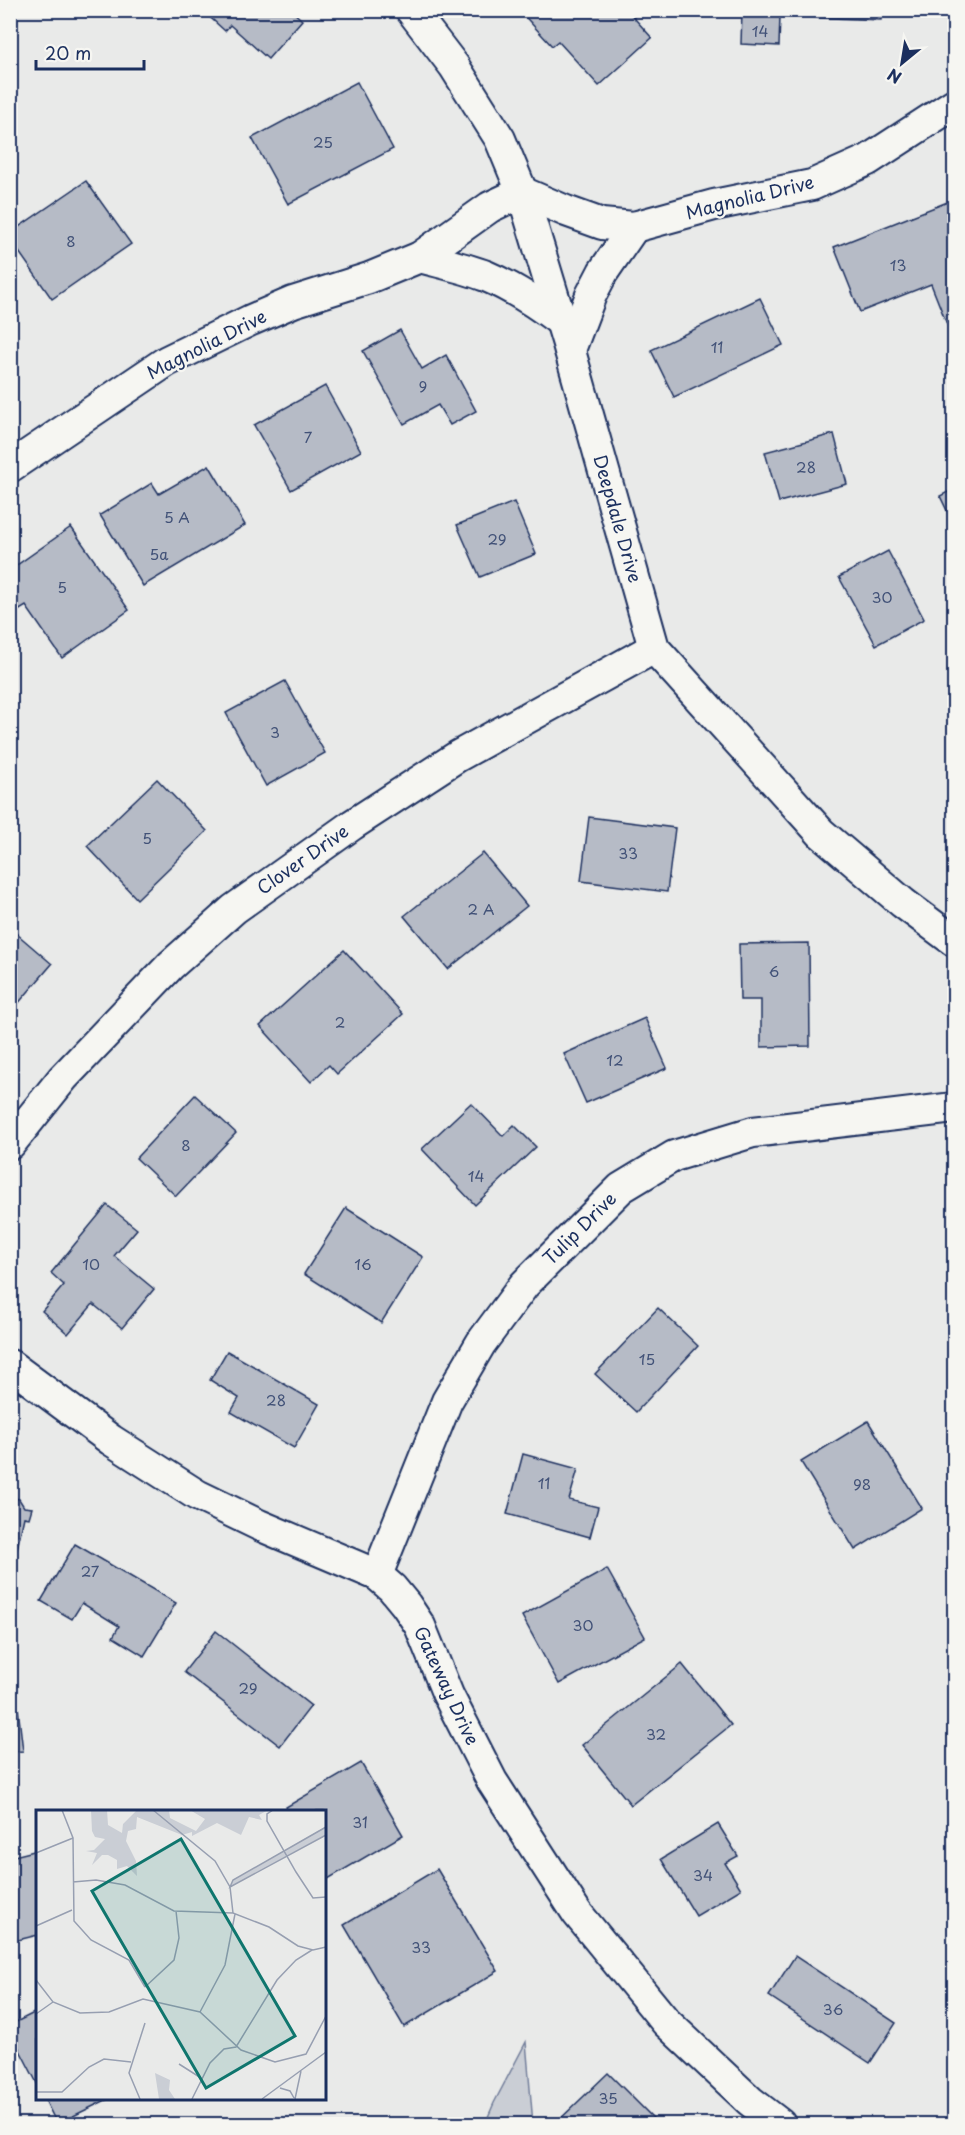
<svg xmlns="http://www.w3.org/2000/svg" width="965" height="2135" font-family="'Playpen Sans',sans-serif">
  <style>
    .green { fill: #caced5; stroke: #727e9a; stroke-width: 1.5 }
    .building { fill: #b6bbc6; stroke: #1b2f5e; stroke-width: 1.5 }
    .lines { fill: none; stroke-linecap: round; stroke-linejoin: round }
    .minor-casing { stroke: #1b2f5e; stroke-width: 34 }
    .minor { stroke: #f6f6f2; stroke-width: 30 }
    .labels { text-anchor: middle; stroke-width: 4.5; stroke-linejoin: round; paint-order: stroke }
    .number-label { font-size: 15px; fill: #425278 }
    .street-label { font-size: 18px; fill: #1b2f5e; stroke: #f6f6f2 }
    .inset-road { fill: none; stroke: #979fb1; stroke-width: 1.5 }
    .view { fill: #0f766e; fill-opacity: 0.15; stroke: #0f766e; stroke-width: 3 }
    .inset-edge { fill: none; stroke: #1b2f5e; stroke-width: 3 }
  </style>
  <rect width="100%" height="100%" fill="#e9eae9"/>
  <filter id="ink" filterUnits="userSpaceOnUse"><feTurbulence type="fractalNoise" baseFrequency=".0167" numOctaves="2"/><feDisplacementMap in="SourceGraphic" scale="12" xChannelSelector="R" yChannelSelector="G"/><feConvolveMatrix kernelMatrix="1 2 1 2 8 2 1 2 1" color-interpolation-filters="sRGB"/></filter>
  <g filter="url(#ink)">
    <polygon class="green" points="526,2042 533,2124 485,2124 494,2103"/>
    <g class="building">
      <polygon points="202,10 291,10 302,20 268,59 230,25 225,31"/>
      <polygon points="519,10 627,10 652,38 599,86 558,41 552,46"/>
      <polygon points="742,10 881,10 881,20 780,16 779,46 741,44"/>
      <polygon points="357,82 393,149 288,204 252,138"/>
      <polygon points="86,181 131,244 52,299 10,239 10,233"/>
      <polygon points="950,201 954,211 954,342 931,284 860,312 834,247"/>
      <polygon points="760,298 783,345 674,397 651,350"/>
      <polygon points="400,330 422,369 446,355 476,411 450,425 438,405 404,424 363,351"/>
      <polygon points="325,386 361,451 291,490 254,425"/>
      <polygon points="834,434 847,484 779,502 765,452"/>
      <polygon points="209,465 245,525 143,586 100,515 152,483 159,494"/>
      <polygon points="954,489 954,525 940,496"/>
      <polygon points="514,502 536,554 480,577 457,525"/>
      <polygon points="71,527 129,610 62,658 26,606 10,616 10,570"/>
      <polygon points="888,551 924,619 876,645 839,577"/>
      <polygon points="285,681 325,753 266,786 226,713"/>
      <polygon points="157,779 207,831 137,899 87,846"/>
      <polygon points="589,817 675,828 667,892 581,881"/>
      <polygon points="483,853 527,906 448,969 404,916"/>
      <polygon points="10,928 52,964 10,1013"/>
      <polygon points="809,943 810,1046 761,1047 761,1000 740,1000 739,944"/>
      <polygon points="344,950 403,1014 337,1074 329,1065 311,1082 260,1026"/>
      <polygon points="645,1018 667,1068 586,1103 564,1054"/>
      <polygon points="195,1095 236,1133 176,1196 136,1158"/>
      <polygon points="471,1103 503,1136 514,1125 536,1147 475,1205 422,1149"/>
      <polygon points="107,1205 137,1229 114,1256 154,1289 122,1328 93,1304 68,1334 42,1311 64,1285 51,1273"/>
      <polygon points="346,1208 423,1257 381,1323 304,1274"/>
      <polygon points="658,1308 698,1346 636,1412 595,1374"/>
      <polygon points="227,1351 319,1404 294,1448 231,1412 239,1398 210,1380"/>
      <polygon points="868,1421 922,1508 855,1550 801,1462"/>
      <polygon points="523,1454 578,1469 569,1500 598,1507 590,1537 507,1514"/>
      <polygon points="10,1497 19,1499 24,1507 32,1508 29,1518 24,1517 17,1549 14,1548 10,1565"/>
      <polygon points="75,1544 176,1603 144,1656 113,1637 119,1626 82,1603 72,1619 41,1601"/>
      <polygon points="607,1569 645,1637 559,1684 522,1616"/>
      <polygon points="216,1631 311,1706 280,1746 184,1672"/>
      <polygon points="682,1664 731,1725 631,1805 582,1745"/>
      <polygon points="18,1708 23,1751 10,1752 10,1709"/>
      <polygon points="361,1763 403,1835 328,1879 324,1871 324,1811 288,1811 286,1807"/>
      <polygon points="718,1824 738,1856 725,1863 741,1889 696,1916 661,1859"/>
      <polygon points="38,1850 38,1935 10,1942 10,1857"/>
      <polygon points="437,1869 498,1971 404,2027 344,1925"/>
      <polygon points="795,1956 896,2023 870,2063 769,1996"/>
      <polygon points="38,2011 38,2085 10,2031 10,2025"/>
      <polygon points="608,2073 659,2124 555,2124"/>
      <polygon points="44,2098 110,2098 57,2124"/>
    </g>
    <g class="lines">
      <g class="minor-casing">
        <g id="minor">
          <polyline points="411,10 454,66 500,139 522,192 568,344 654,648 821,833 903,903 954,941"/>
          <path d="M420,257C442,263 465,268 486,276C514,288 538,304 562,322"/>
          <polyline points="570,350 591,295 603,272 634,227"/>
          <polyline points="10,467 167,361 251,320 293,302 369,278 420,257 490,207 522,192 566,211 602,224 634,227 714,205 812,185 868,160 954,104"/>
          <polyline points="10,1144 63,1078 171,965 234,909 352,825 458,756 654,648"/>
          <polyline points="10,1365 111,1440 197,1495 259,1525 377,1575 392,1588 406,1605 420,1626 448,1695 492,1781 577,1913 666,2022 750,2101 780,2124"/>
          <polyline points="377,1575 447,1401 481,1343 524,1285 621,1188 674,1156 753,1132 954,1108"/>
        </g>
      </g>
      <use href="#minor" class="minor"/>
    </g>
  </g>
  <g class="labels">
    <g class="number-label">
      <text x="760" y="37">14</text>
      <text x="323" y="148">25</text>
      <text x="71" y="247">8</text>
      <text x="898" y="271">13</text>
      <text x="717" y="353">11</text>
      <text x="423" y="392">9</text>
      <text x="308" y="443">7</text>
      <text x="806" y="473">28</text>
      <text x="177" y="523">5 A</text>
      <text x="497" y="545">29</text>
      <text x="159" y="560">5a</text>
      <text x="62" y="593">5</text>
      <text x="882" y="603">30</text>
      <text x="275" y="738">3</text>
      <text x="147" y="844">5</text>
      <text x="628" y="859">33</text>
      <text x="481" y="915">2 A</text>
      <text x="774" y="977">6</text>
      <text x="340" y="1028">2</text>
      <text x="615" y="1066">12</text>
      <text x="186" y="1151">8</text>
      <text x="476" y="1182">14</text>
      <text x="91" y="1270">10</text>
      <text x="363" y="1270">16</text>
      <text x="647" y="1365">15</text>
      <text x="276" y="1406">28</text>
      <text x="544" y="1489">11</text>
      <text x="862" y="1490">98</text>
      <text x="90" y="1577">27</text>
      <text x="583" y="1631">30</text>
      <text x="248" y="1694">29</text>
      <text x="656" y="1740">32</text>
      <text x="360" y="1828">31</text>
      <text x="703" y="1881">34</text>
      <text x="421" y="1953">33</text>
      <text x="833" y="2015">36</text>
      <text x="608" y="2104">35</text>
    </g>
    <g class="street-label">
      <text transform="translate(750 198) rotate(-14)" y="6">Magnolia Drive</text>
      <text transform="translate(207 345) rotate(-27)" y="6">Magnolia Drive</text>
      <text transform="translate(617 519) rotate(74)" y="6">Deepdale Drive</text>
      <text transform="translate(303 860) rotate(-35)" y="6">Clover Drive</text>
      <text transform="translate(580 1229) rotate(-45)" y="6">Tulip Drive</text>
      <text transform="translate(446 1686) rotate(65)" y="6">Gateway Drive</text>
    </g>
  </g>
  <g transform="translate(36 1810)">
    <rect width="290" height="290" fill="#e9eae9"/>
    <path d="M55,0H71L72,15L86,23L87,14L101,0H133L134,8L160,21L169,9L154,0H232L223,5L226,10L213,7L205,25L181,13L156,26V22L146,25L101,7L100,19L92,21L90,31L100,51L101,66L91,56L81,59V50L72,45H66L56,55L61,43L50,41L58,40L69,29L59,27L56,21ZM289,17V25L194,77L197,70ZM119,263L134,270L133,280L139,289H123Z" fill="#caced5"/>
    <path class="inset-road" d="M26,0L37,28L38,111L55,130L93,150L109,177M117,0L179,51L194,77L197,103M237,0L231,4V11L260,62L277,88L290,87M290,17L197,70L194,77L290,25M0,43L37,28M37,72L60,70L89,75L138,101L197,103L233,117L262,136L277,140L290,137M0,116L36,100M0,170L17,192L44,203L73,202L107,189L164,202L205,240L239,252L270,244L290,206M109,177L138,150L143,128L140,101M164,202L189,155L199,104M0,204L17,192M143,254L165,268M244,278L254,281L258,288M0,282H26L53,257L68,249L95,252M104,289L93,263L109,213M156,289L174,253L188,239L200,237L241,170L260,150L276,140M226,289L290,242M259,289L265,261"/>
    <path class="view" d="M145,29L259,226L170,278L56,81Z"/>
    <rect width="290" height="290" class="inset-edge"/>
  </g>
  <rect width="965" height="2135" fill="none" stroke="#f6f6f2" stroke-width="36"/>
  <rect x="18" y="18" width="929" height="2099" fill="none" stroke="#1b2f5e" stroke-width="2" filter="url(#ink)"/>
  <g transform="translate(902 63) rotate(210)" stroke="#f6f6f2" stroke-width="4.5" paint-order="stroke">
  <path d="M0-4.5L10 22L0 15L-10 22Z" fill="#1b2f5e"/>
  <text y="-9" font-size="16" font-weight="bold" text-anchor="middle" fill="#1b2f5e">N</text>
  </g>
  <path d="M36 60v9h108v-9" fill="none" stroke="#1b2f5e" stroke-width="3"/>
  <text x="45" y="60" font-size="18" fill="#1b2f5e" stroke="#f6f6f2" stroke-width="4.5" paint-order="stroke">20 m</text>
</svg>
